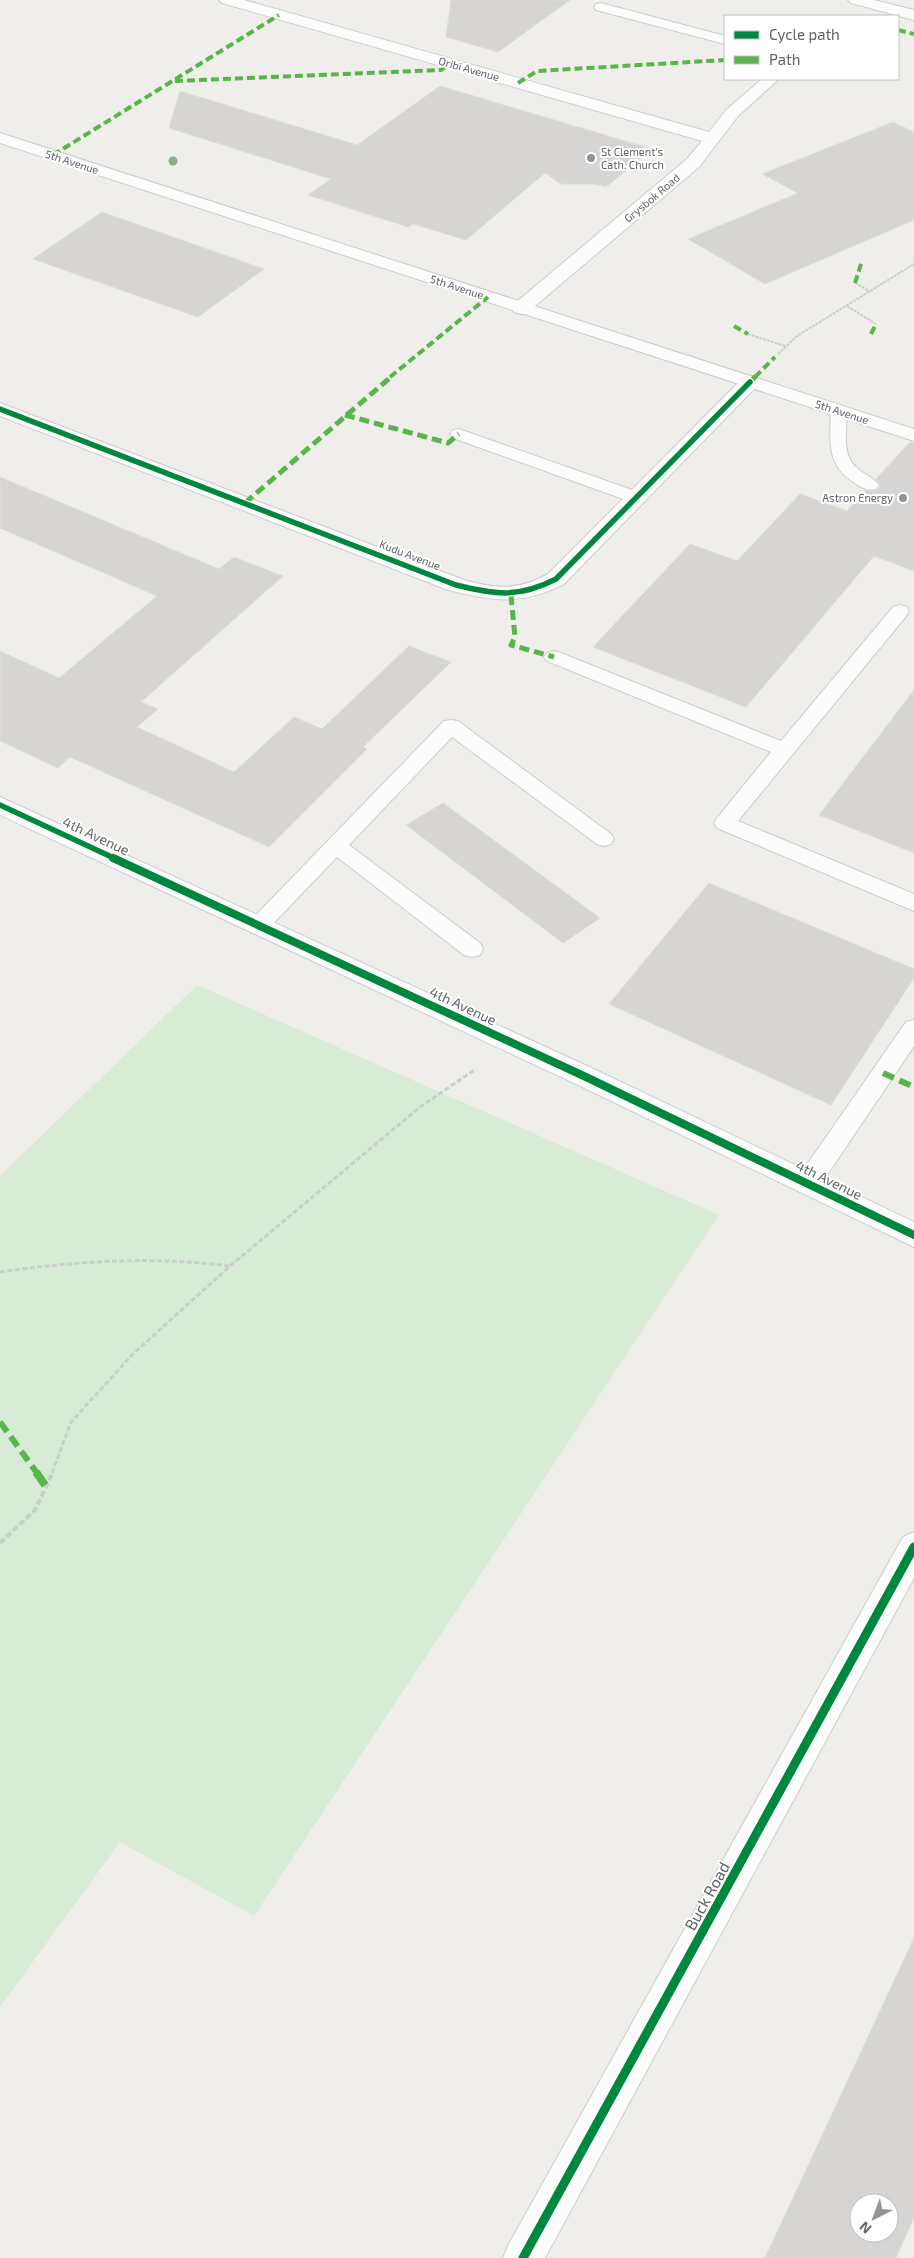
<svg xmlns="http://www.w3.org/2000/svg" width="914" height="2258" font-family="'Exo 2',sans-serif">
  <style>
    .green { fill: #d8ebd6 }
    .building { fill: #d6d5d3; stroke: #deddd9; fill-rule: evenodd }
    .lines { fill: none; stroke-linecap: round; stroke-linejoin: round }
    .service-casing { stroke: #cbcccc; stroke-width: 2 }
    .minor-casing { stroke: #cbcccc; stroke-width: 2 }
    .secondary-casing { stroke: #cacacb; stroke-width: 2 }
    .path-far2 { stroke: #cacfcc; stroke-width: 2; stroke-dasharray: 3 1; stroke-linecap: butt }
    .path-far1 { stroke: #cacfcc; stroke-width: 3; stroke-dasharray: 5 2.5; stroke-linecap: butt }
    .path { stroke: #cacfcc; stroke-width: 4; stroke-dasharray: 6 3; stroke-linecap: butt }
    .service { fill: #fdfcfc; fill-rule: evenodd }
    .minor { fill: #fdfcfc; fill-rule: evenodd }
    .secondary { fill: #fdfcfc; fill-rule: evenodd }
    .quiet-far3 { stroke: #58b549; stroke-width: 4; stroke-dasharray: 8 4; stroke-linecap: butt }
    .quiet-far2 { stroke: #58b549; stroke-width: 5; stroke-dasharray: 10 5; stroke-linecap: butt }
    .quiet-far1 { stroke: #58b549; stroke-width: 6; stroke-dasharray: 12 6; stroke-linecap: butt }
    .quiet { stroke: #58b549; stroke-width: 8; stroke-dasharray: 16 8; stroke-linecap: butt }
    .cycleway-far2-casing { stroke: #fff; stroke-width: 8 }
    .cycleway-far1-casing { stroke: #fff; stroke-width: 11 }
    .cycleway-casing { stroke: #fff; stroke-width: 12 }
    .cycleway-far2 { stroke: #00873e; stroke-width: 5.5 }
    .cycleway-far1 { stroke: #00873e; stroke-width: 8 }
    .cycleway { stroke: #00873e; stroke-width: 9 }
    .tree { fill: #88b388 }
    .poi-dot { fill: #919496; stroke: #fff; stroke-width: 2 }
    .labels { text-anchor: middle; stroke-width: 4; stroke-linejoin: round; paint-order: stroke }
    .far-street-label { font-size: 11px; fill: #5f6368; stroke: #fff }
    .far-poi-label { font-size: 11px; fill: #5f6368; stroke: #fff; text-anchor: start }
    .street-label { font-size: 14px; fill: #5f6368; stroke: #fff }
    .near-street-label { font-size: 16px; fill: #5f6368; stroke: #fff }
  </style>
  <rect width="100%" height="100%" fill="#efeeea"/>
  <polygon class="green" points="197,985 719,1215 254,1916 120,1842 0,2007 0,1176"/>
  <g class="building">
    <polygon points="451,0 570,0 498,52 446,37"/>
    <polygon points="440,86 652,149 606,187 595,184 561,184 545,173 466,240 413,224 408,227 308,195 331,179 169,128 180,91 357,145"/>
    <polygon points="893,122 914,132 914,220 765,284 688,239 798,193 762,174"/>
    <polygon points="102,212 264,269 198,317 33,259"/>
    <polygon points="910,442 914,443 914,571 874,556 746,707 593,647 690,544 737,561 800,494 847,511 865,491 878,490 881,485 876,479"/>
    <polygon points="0,477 219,569 234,557 283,576 141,702 158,709 137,727 234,772 294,717 322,729 409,646 451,662 363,747 367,749 269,847 70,757 58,768 0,741 0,651 59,678 157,596 0,528"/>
    <polygon points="914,690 914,853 819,815"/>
    <polygon points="443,803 600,918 563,943 406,825"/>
    <polygon points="709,883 914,969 914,978 831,1105 609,1004"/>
    <path d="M914,1938V2217L896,2258H765ZM859,2203H889V2233H859Z"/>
  </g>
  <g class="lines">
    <g class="service-casing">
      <g id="service">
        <polygon points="601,3 725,36 725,44 596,10 594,7 596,4"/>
        <path d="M839,406L845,407L847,411C847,429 841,455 857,468C864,474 874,478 879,485L876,489C867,491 862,488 855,483C826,466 830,440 831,411L833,407Z"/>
        <polygon points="459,429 641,493 644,497 641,501 629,501 453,438 450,434 453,430"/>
        <polygon points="900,605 907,607 909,611 907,615 738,821 914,894 914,911 717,828 714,823 717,818 771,752 547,661 544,657 547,653 554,651 561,653 781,741 893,607"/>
        <polygon points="451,720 458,721 611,834 614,839 611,844 604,846 597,844 452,737 349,845 480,943 483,949 480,955 472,957 464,955 337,857 267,930 259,933 251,930 248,925 251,920 444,721"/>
        <polygon points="914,1020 914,1046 817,1190 808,1193 799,1190 796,1183 799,1176 906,1022"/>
      </g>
    </g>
    <g class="minor-casing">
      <g id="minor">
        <polygon points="219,0 244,0 709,132 726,110 762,79 779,79 738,116 699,167 528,312 521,314 514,312 512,308 514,304 687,159 702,141 222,3"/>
        <polygon points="848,0 874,0 914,10 914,20 851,3"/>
        <path d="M750,376L757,378L760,382L757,386L564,584C521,606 493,601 448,590L0,416V403L464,580C497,589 517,591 548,574L743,378Z"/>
        <polygon points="0,797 596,1070 914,1222 914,1247 576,1084 0,815"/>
        <polygon points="914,1532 914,1578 545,2258 503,2258 509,2244 903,1537"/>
      </g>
    </g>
    <g class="secondary-casing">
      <polygon id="secondary" points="0,133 914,429 914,441 0,143"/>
    </g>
    <g class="path-far2">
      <polyline points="855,283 871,292"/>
      <polyline points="847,306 876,324"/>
      <polyline points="748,334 785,346"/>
      <polyline points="778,354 797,336 914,264"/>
    </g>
    <g class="path-far1">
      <path d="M0,1272C77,1261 153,1256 230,1266"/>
      <polyline points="52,1473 71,1422 133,1354 230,1266 420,1107 476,1069"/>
    </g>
    <polyline class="path" points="0,1543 35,1510 53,1472"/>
    <use href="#service" class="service"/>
    <use href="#minor" class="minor"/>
    <use href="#secondary" class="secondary"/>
    <g class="quiet-far3">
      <polyline points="898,30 914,34"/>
      <polyline points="175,81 441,70 451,63"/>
      <polyline points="518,83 537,71 725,60"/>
      <polyline points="53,155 279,15"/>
      <polyline points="855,283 862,261"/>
      <polyline points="734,326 748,334"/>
      <polyline points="871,334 876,324"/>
      <polyline points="390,377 488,297"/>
      <polyline points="755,377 775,357"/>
    </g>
    <g class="quiet-far2">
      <polyline points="750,382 756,376"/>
      <polyline points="345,415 448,443 459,434"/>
      <polyline points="245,503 392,376"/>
      <polyline points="511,595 515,637 511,645 554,657"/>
    </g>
    <g class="quiet-far1">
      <polyline points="883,1073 914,1087"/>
      <polyline points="0,1422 37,1473"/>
    </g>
    <polyline class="quiet" points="36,1472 47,1488"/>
    <g class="cycleway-far2-casing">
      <g id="cycleway-far2">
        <path d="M0,409L456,585C496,595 519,598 556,579L750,382"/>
        <polyline points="0,805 116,859"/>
      </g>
    </g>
    <g class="cycleway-far1-casing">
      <polyline id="cycleway-far1" points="113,858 586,1077 914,1235"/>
    </g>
    <g class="cycleway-casing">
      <polyline id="cycleway" points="523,2258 914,1547"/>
    </g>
    <use href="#cycleway-far2" class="cycleway-far2"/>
    <use href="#cycleway-far1" class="cycleway-far1"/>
    <use href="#cycleway" class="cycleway"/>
  </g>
  <circle class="tree" cx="173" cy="161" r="4.5"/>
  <g class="poi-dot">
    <circle cx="591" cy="158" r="5"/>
    <circle cx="903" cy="498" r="5"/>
  </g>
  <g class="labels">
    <g class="far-street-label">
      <text transform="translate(469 69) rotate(16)" y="4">Oribi Avenue</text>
      <text transform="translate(72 162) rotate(18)" y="4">5th Avenue</text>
      <text transform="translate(652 198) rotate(-40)" y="4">Grysbok Road</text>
      <text transform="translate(457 287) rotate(18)" y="4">5th Avenue</text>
      <text transform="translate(842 412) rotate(18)" y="4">5th Avenue</text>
      <text transform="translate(410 555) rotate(21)" y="4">Kudu Avenue</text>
    </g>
    <g class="far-poi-label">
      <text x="601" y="156">St Clement's<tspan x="601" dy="13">Cath. Church</tspan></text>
      <text x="893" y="502" text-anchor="end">Astron Energy</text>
    </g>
    <g class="street-label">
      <text transform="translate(96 836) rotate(25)" y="5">4th Avenue</text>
      <text transform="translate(463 1006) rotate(25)" y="5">4th Avenue</text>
      <text transform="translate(829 1180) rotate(26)" y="5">4th Avenue</text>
    </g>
    <g class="near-street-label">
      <text transform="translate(707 1896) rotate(-61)" y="6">Buck Road</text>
    </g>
  </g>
  <rect x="724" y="15" width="175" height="65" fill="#ffffff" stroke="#bfc1c3"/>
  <rect x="734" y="31" width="25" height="8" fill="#00873e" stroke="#bfc1c3"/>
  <text x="769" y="40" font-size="15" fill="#5f6368">Cycle path</text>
  <rect x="734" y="56" width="25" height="8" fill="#58b549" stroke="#bfc1c3"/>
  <text x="769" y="65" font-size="15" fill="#5f6368">Path</text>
  <g transform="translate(874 2218) rotate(222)"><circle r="24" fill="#ffffff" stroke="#bfc1c3"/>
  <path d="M0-4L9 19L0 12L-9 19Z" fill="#919496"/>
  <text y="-8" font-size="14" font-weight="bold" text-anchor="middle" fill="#5f6368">N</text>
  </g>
</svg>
